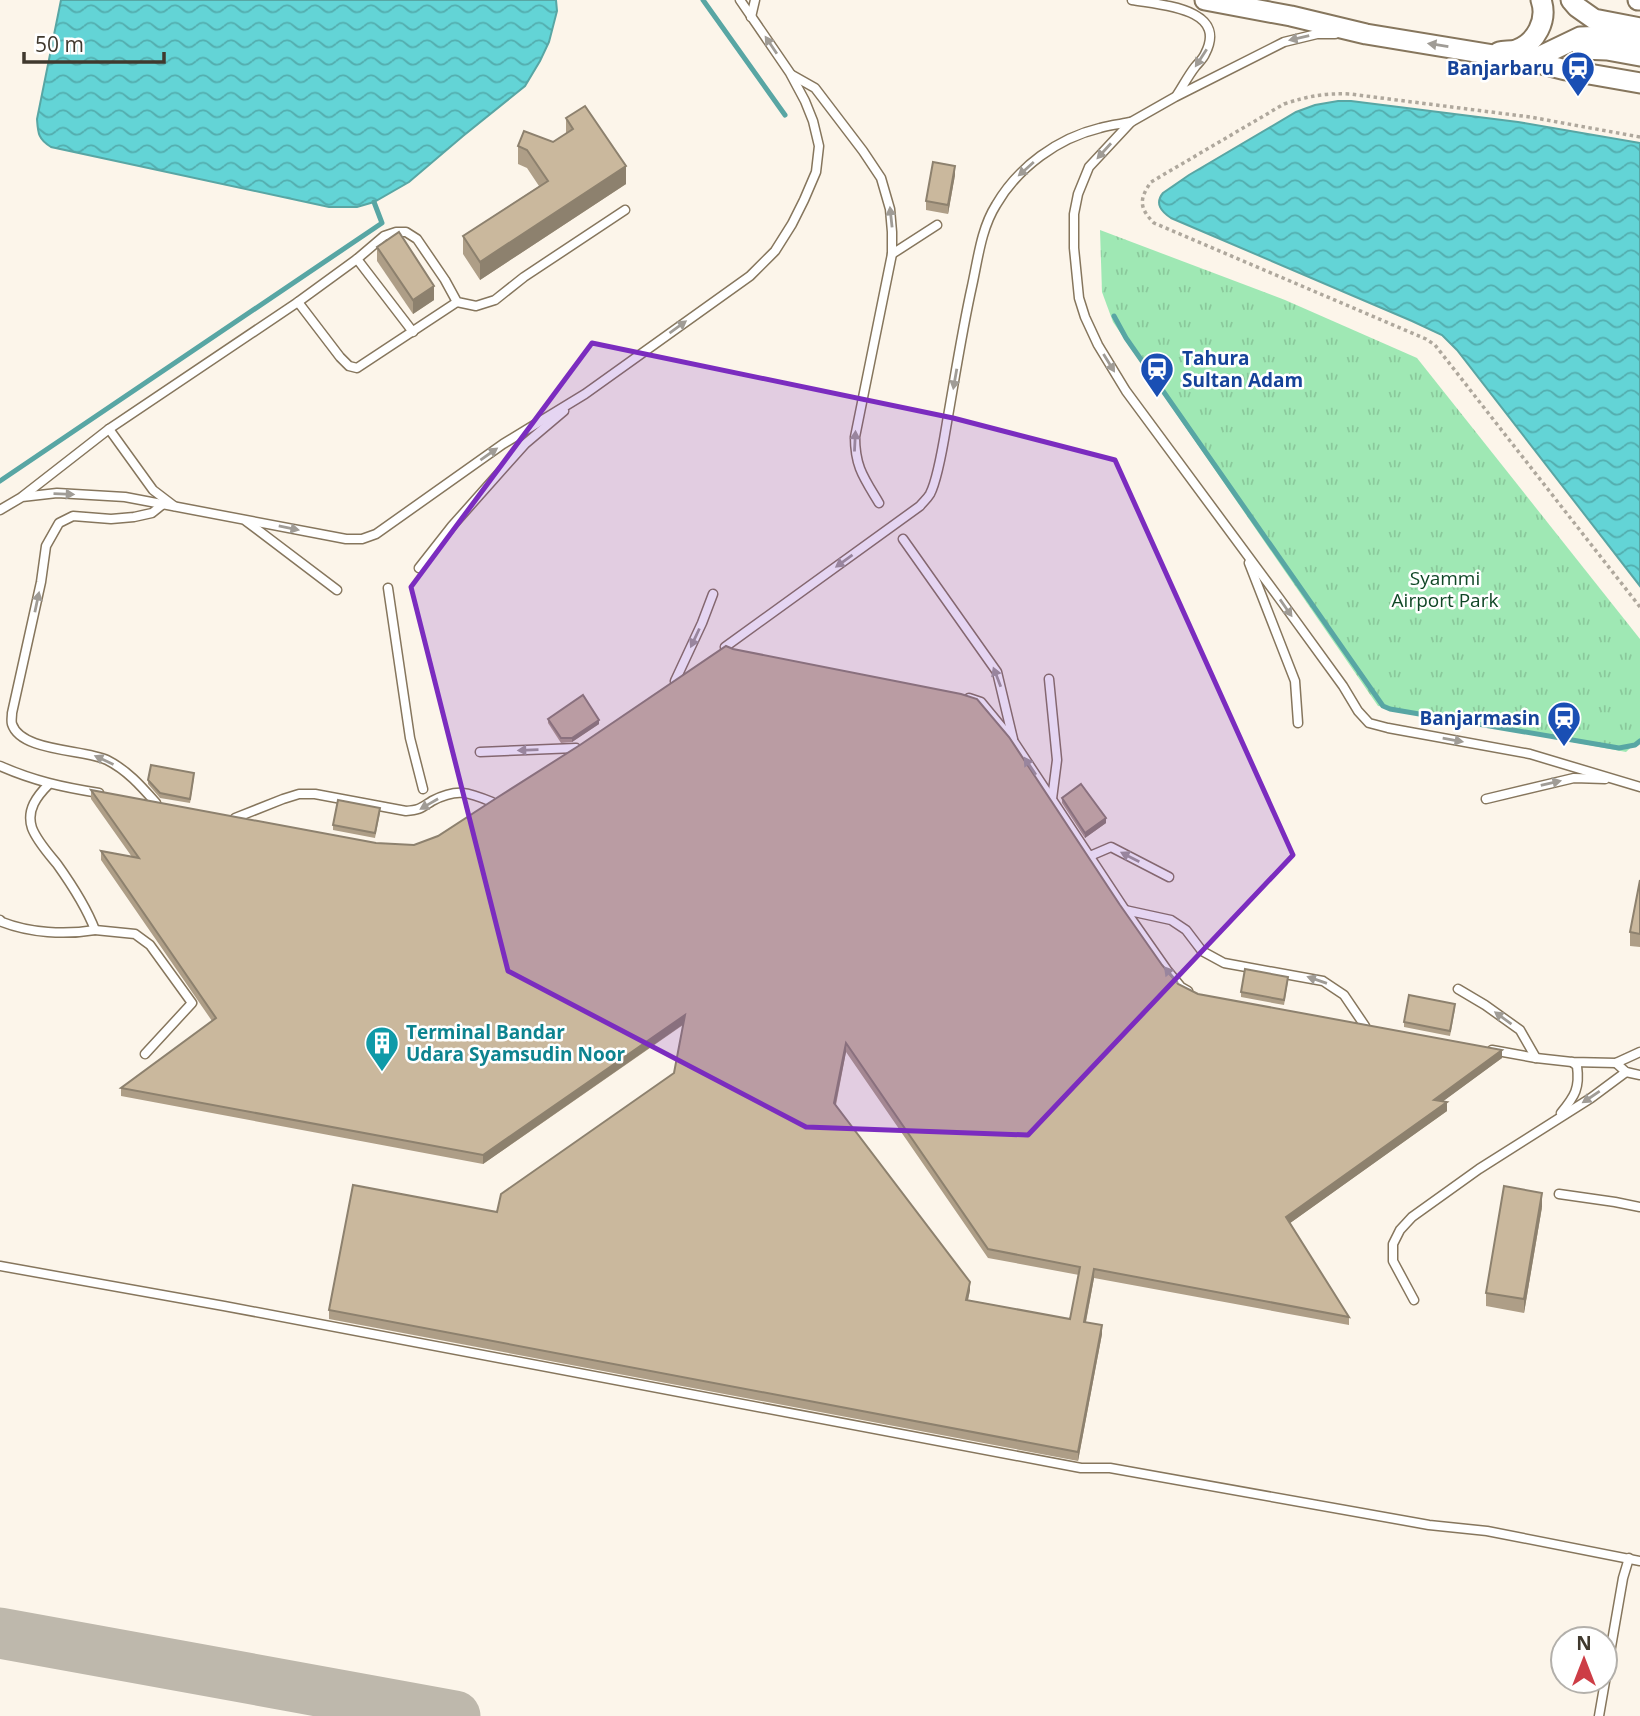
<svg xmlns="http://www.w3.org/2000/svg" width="1640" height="1716" font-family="'Open Sans',sans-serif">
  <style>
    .grass { fill: url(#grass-tufts) }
    .water { fill: url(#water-waves); stroke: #58a6a4; stroke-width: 2 }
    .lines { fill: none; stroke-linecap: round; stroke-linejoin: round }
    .stream { stroke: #58a6a4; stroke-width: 5 }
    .taxiway { stroke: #beb8ac; stroke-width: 51 }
    .service-casing { stroke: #86765d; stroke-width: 11 }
    .tertiary-casing { stroke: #86765d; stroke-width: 23 }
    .path { stroke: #afa89d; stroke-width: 3.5; stroke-dasharray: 3.5 3.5; stroke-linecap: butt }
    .service { stroke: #fff; stroke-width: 8 }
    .tertiary { stroke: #fff; stroke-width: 19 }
    .wall { fill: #ae9e87; fill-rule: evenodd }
    .shaded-wall { fill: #8d816e }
    .building { fill: #cab89d; stroke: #8d816e; stroke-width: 2; fill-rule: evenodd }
    .oneway { fill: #a09c96 }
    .marked { fill: #7b2cbf; fill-opacity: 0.2; stroke: #7b2cbf; stroke-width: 5; stroke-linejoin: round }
    .labels { text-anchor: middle; stroke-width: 5; stroke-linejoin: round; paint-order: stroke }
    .transit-label { font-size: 19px; font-weight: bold; fill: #164399; stroke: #fff; text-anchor: end }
    .park-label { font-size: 19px; fill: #104726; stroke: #fff }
    .culture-label { font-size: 19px; font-weight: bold; fill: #0d838f; stroke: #fff; text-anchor: start }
  </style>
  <defs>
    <pattern id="grass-tufts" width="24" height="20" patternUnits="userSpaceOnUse" patternTransform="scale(1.75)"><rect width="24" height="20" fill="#9fe8b4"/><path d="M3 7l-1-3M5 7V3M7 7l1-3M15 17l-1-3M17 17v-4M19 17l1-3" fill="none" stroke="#8ac89b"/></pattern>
    <pattern id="water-waves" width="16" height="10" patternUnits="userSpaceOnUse" patternTransform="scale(1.75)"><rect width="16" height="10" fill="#63d4d6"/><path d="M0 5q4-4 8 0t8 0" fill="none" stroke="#53adae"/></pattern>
  </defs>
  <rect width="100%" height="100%" fill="#fcf5ea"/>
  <polygon class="grass" points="1100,230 1285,300 1417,358 1640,639 1640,739 1626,752 1378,706 1113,322 1102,292"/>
  <g class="water">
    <path d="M61,0H556L557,11L549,42L540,61L525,86L463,136L409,182L374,202L357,207H329L51,147C38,139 38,133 37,119Z"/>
    <path d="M1338,101H1351L1518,122L1640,143V586L1457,350L1442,335L1412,321L1171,218C1162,212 1154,204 1163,193L1189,175L1296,112L1315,105Z"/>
  </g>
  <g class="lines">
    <g class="stream">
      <polyline points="703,0 785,115"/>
      <polyline points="1114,316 1126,338 1383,706 1390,709 1619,748 1635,745 1640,741"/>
      <polyline points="0,481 382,223 374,202"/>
    </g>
    <polyline class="taxiway" points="0,1633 455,1716"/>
    <g class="service-casing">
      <g id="service">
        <path d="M1132,0C1160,5 1229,8 1205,54C1203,59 1198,63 1195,67C1188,76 1183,86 1177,95"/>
        <polyline points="751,17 755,0"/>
        <polyline points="1335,34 1317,34 1284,42 1175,97 1131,122 1089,167 1078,194 1074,214 1074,248 1079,298 1085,317 1098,345 1126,391 1279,598 1343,686 1358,711 1369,723 1388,728 1530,754 1640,787"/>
        <path d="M792,75L815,88L863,151L881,178L890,209L892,232V254L855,437C855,467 864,478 879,503"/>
        <polyline points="892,254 937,225"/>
        <polyline points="357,259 413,332"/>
        <polyline points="298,302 340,357 349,366 357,368 457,302"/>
        <polyline points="109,429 153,490 174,506"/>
        <polyline points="23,496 109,429 298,302 357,259 384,236 396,232 406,232 417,239 445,280 457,302 476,306 495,300 524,277 625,210"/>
        <polyline points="0,510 22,497 57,493 125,497 346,539 362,539 376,534 503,444 585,394 750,276 775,251 792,224 804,200 816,172 819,146 813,121 805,101 790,73 740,0"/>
        <polyline points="246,521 337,590"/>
        <polyline points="903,539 997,672 1013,739"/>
        <polyline points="1249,563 1295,681 1298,723"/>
        <polyline points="419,568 452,526 525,444 564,411"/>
        <polyline points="388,588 410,738 423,789"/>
        <path d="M725,647L920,506C923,502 927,499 930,494C938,479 944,440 947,422C955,377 962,331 972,286C978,259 981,229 996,205C1018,167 1058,138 1100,128C1110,125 1121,124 1131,122"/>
        <polyline points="1049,679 1057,760 1052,799"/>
        <polyline points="675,681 702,623 713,594"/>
        <polyline points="969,698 981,702 1014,742 1125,910 1167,970 1181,987 1188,991"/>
        <polyline points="480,752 576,748"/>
        <path d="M0,766C34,781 62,787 99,793"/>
        <polyline points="1486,799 1574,778 1605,779"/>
        <path d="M156,803C141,786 127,770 107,760C84,749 21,752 12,724C11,721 12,717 12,713L41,582L46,546L59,523L73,516L111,519L134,517L152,513L162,505"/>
        <path d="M235,818L283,799L299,794H315L406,811C420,810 421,808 432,801C457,788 468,792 492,802"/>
        <polyline points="1090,856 1111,847 1169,877"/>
        <polyline points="1125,910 1171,920 1186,930 1202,951 1224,963 1323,981 1344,995 1365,1026"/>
        <path d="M0,920L2,922C30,933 65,935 95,930C86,906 72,885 57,864C48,853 37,841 32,828C26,810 37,796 49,784"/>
        <polyline points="95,930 135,934 150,945 192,1003 145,1054"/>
        <polyline points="1458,989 1485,1005 1520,1030 1536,1058"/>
        <polyline points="1492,1050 1536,1058 1572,1062 1616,1063 1640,1052"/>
        <polyline points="1616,1063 1626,1072 1640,1075"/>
        <path d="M1561,1113C1575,1096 1580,1088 1577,1066L1572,1062"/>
        <polyline points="1559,1194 1615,1202 1640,1207"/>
        <polyline points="0,1266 224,1306 1081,1468 1110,1468 1429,1525 1487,1531 1640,1561"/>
        <polyline points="1414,1300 1393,1261 1393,1244 1400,1230 1412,1217 1479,1169 1591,1098 1626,1072"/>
        <polyline points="1599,1716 1623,1578 1629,1558"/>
      </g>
    </g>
    <g class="tertiary-casing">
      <g id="tertiary">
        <polyline points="1205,0 1291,16 1366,34 1530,61 1566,70 1640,83"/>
        <polyline points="1571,0 1577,7 1594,19 1640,28"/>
        <polyline points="1638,0 1640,0"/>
        <polyline points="1582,49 1607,50 1640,56"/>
        <path d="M1499,52C1504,51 1511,51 1516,50C1536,43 1548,20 1541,0"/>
        <polyline points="1530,61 1580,37 1609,36 1640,42"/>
      </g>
    </g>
    <path class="path" d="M1640,137L1530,117L1350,94C1325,93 1308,96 1284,104L1151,182C1139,199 1139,208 1154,223L1426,339L1435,345L1640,607"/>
    <use href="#service" class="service"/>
    <use href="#tertiary" class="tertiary"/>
  </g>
  <g class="wall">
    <polygon points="566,118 626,184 480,280 463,254 463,236 539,186 527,168 518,164 518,146 553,142 566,134"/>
    <polygon points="955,175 948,214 926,210 926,201"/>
    <polygon points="377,247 434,300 413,314 377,261"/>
    <polygon points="548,719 599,724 572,742 561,743 548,723"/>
    <polygon points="194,778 190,803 160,798 148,784 148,780"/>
    <path d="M91,790L376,843L1120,905L1162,965L1178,984L1198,994L1502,1058L1443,1101L1447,1111L1290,1223L1349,1317V1325L1094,1278L1086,1322L1102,1334L1078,1461L329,1319V1310L497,1212L674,1073L683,1025L483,1164L121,1096V1088L212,1021L101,860V851L132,857L91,799ZM846,1052L988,1258L1079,1275L1070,1319L968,1300L970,1290L836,1105Z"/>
    <polygon points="1062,798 1106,823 1085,838 1062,803"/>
    <polygon points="380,813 375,838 333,830 333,825"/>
    <polygon points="1640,880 1640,947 1630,946 1630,932"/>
    <polygon points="1288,981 1284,1005 1241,997 1241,992"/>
    <polygon points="1455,1009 1450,1036 1404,1027 1404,1022"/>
    <polygon points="1542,1207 1524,1313 1486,1306 1486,1293"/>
  </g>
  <g class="shaded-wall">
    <polygon points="626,166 626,184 480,280 480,262"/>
    <polygon points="955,166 955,175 948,214 948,205"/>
    <polygon points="434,286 434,300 413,314 413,300"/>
    <polygon points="599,720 599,724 572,742 572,738"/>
    <polygon points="1106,818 1106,823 1085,838 1085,833"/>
    <polygon points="685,1015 685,1023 483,1164 483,1155"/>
    <polygon points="846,1043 846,1052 834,1112 834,1103"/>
    <polygon points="1502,1050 1502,1058 1434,1108 1434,1100"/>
    <polygon points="1447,1102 1447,1111 1286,1226 1286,1217"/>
    <polygon points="1542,1193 1542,1207 1524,1313 1524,1299"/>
    <polygon points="1094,1269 1094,1278 1084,1331 1084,1322"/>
    <polygon points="970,1282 970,1290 966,1309 966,1300"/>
    <polygon points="1102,1325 1102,1334 1078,1461 1078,1452"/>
  </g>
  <g class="building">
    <polygon points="585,106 626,166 480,262 463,236 548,181 527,150 518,146 524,131 553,142 573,129 566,118"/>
    <polygon points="933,162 955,166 948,205 926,201"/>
    <polygon points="399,232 434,286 413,300 377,247"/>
    <path d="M726,646L733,649L961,694L977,699L1009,737L1120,905L1162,965L1178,984L1198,994L1502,1050L1434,1100L1447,1102L1286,1217L1349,1317L1094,1269L1084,1322L1102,1325L1078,1452L329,1310L353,1185L497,1212L501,1194L674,1073L685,1015L483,1155L121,1088L216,1018L101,851L139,858L91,790L376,843L414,845L438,836L495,799L580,745ZM846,1043L988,1249L1080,1267L1070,1319L966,1300L970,1282L834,1103Z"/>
    <polygon points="583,695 599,720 572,738 561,738 548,719"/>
    <polygon points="151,765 194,773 190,799 160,793 148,780"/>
    <polygon points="1081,784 1106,818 1085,833 1062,798"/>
    <polygon points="338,800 380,808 375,833 333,825"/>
    <polygon points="1640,880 1640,934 1630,932"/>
    <polygon points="1245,969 1288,977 1284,1000 1241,992"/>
    <polygon points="1409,995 1455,1004 1450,1031 1404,1022"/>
    <polygon points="1504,1186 1542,1193 1524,1299 1486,1293"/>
  </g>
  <defs><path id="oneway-solid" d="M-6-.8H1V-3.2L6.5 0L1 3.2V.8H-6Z" transform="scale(1.75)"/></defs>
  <g class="oneway">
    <use href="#oneway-solid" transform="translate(1299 38) rotate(167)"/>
    <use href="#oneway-solid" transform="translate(771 45) rotate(-124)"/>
    <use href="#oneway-solid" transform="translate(1438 45) rotate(-171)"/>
    <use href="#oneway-solid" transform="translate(1201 58) rotate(123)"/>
    <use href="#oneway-solid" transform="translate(1104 151) rotate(132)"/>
    <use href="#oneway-solid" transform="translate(1026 169) rotate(138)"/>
    <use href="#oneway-solid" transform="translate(891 217) rotate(-96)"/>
    <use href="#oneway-solid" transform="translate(678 327) rotate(-36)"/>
    <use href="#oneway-solid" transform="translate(1109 363) rotate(58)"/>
    <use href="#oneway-solid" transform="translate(955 379) rotate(100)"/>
    <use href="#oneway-solid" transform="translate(855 441) rotate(-87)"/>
    <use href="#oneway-solid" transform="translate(489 454) rotate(-35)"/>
    <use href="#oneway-solid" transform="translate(64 494) rotate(2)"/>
    <use href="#oneway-solid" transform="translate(289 528) rotate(12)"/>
    <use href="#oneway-solid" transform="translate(844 561) rotate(144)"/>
    <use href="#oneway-solid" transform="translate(37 602) rotate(-78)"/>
    <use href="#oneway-solid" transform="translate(1286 608) rotate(55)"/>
    <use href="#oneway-solid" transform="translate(695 638) rotate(115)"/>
    <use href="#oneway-solid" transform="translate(997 677) rotate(-111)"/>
    <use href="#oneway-solid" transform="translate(1453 740) rotate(10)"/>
    <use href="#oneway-solid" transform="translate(528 750) rotate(178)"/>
    <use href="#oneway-solid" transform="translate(104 760) rotate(-155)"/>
    <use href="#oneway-solid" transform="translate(1030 766) rotate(-124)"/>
    <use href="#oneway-solid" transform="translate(1551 783) rotate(-13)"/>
    <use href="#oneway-solid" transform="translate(429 804) rotate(150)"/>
    <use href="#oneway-solid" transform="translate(1130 857) rotate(-153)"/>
    <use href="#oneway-solid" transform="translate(1171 975) rotate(-129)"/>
    <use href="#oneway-solid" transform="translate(1317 980) rotate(-161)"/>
    <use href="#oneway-solid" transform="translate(1503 1018) rotate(-144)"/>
    <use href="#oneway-solid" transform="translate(1591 1097) rotate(146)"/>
  </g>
  <path class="marked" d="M592,343L953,418L1115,460L1293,855L1028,1135L806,1127L508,971L411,587Z"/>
  <defs>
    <g id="station-pin" transform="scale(1.75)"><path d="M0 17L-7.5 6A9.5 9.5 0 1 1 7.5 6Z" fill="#1a4fb4" stroke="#fff"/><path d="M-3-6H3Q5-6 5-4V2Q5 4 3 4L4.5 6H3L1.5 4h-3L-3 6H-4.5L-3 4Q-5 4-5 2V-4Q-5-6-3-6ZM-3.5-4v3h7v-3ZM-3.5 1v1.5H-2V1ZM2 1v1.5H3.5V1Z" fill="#fff"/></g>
    <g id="building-pin" transform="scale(1.75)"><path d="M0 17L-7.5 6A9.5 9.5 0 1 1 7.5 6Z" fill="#0f9aa8" stroke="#fff"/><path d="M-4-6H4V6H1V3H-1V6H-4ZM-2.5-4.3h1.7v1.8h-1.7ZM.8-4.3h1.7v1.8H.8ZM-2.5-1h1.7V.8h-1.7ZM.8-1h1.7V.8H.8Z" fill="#fff"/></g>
  </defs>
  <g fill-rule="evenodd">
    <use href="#station-pin" x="1578" y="68"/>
    <use href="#station-pin" x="1157" y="369"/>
    <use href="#station-pin" x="1564" y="718"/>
    <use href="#building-pin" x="382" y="1043"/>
  </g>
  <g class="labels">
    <g class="transit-label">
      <text x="1554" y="75">Banjarbaru</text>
      <text x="1182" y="365" text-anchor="start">Tahura<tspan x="1182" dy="22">Sultan Adam</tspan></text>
      <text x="1540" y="725">Banjarmasin</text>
    </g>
    <g class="park-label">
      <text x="1445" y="585">Syammi<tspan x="1445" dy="22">Airport Park</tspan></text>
    </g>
    <g class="culture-label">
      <text x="406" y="1039">Terminal Bandar<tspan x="406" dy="22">Udara Syamsudin Noor</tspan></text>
    </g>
  </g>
  <g transform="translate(1584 1660)"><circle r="33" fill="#ffffff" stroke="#b3b0ab" stroke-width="2"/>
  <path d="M0-5L12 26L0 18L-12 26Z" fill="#cd3d46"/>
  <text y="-10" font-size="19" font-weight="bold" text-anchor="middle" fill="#40392e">N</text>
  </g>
  <path d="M24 52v10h140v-10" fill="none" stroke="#40392e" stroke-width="3.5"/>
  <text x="35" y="52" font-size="21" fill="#40392e" stroke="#ffffff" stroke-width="5" paint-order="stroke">50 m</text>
</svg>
